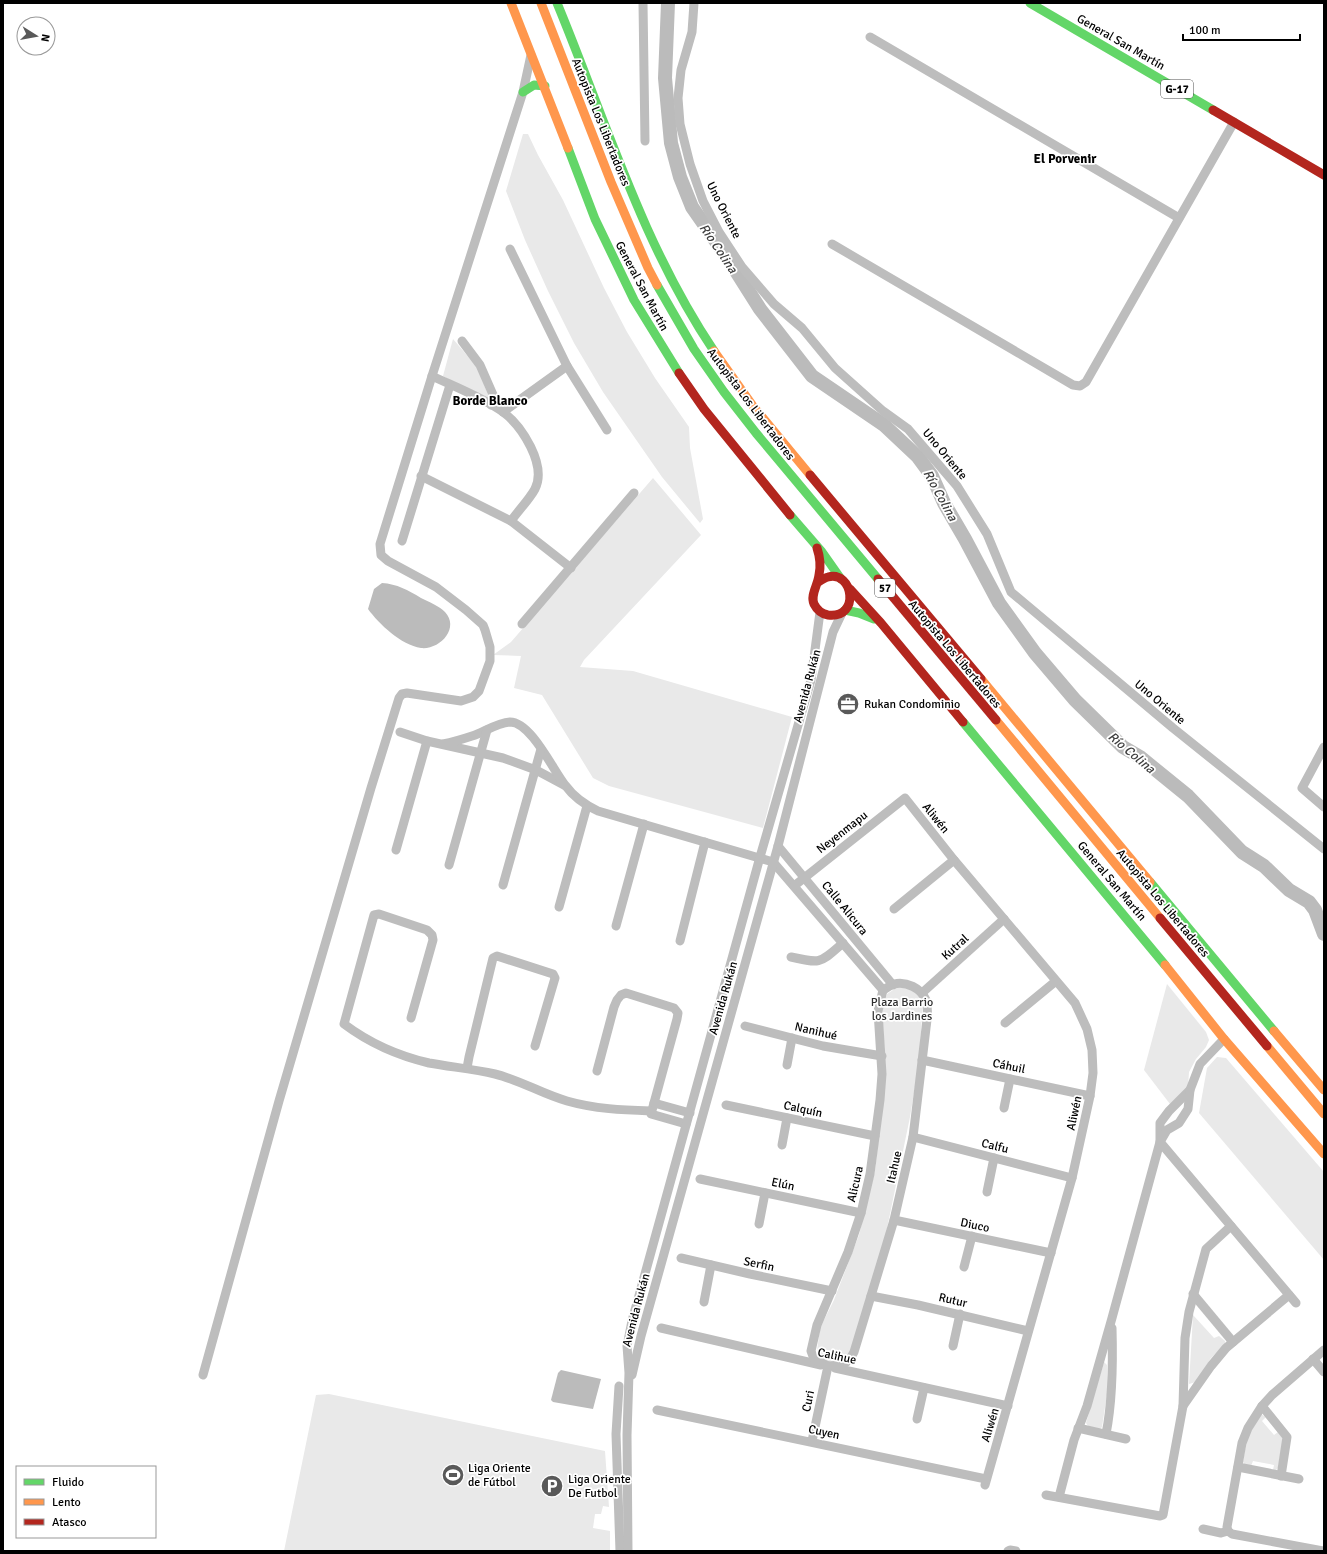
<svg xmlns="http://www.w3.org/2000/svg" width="1327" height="1554" font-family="Signika,sans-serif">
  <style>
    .green { fill: #e9e9e9 }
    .water { fill: #bbb }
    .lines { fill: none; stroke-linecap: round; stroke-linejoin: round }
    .river { stroke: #bbb; stroke-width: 14 }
    .street { stroke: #bdbdbd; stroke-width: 9 }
    .fast { stroke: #63d668; stroke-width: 9 }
    .slow { stroke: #ff974d; stroke-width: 9 }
    .jam { stroke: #b3261e; stroke-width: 9 }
    .labels { text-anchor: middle; stroke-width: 3.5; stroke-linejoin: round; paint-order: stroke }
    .shield { fill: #fff; stroke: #4c4c4c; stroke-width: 1 }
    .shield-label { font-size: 11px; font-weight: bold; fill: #000 }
    .street-label { font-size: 12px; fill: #000; stroke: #fff }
    .poi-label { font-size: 12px; fill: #000; stroke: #fff; text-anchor: start }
    .park-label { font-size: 12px; fill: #2e2e2e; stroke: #fff }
    .neighbourhood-label { font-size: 13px; font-weight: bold; fill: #000; stroke: #fff }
    .water-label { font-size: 13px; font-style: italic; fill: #3f3f3f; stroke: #fff }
  </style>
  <rect width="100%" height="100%" fill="#fff"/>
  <g class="green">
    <polygon points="523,134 528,134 538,155 563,200 604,288 627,332 655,378 689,427 690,448 703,519 700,523 662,477 603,392 574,343 548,291 525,240 506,191"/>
    <polygon points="453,339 477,367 489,397 488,401 443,376"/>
    <polygon points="653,478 701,535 584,660 580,667 633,671 792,717 763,828 609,786 593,778 542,695 514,688 521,656 493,655 511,642"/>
    <polygon points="1167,984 1206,1032 1209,1040 1206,1047 1196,1059 1189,1072 1188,1087 1170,1104 1144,1070"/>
    <polygon points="906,986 918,993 923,1001 919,1062 910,1117 878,1272 863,1324 845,1362 824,1362 817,1351 820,1328 834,1300 859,1235 875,1171 886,1074 882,1007 887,994 896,988"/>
    <polygon points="1217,1057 1226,1058 1324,1172 1324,1260 1199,1113 1207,1068"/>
    <polygon points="1193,1315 1214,1338 1219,1336 1225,1341 1225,1344 1211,1358 1196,1382 1189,1384"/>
    <polygon points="1104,1362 1107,1365 1107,1394 1102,1427 1100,1429 1088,1426 1086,1423"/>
    <polygon points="329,1394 605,1451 609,1507 603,1506 601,1514 595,1514 593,1528 610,1531 610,1551 284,1551 316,1395"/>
    <polygon points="1261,1414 1266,1417 1262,1421 1274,1435 1278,1432 1283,1439 1278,1468 1276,1470 1273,1470 1274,1465 1253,1461 1251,1466 1245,1465 1243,1462 1247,1438"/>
  </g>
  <g class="water">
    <path d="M382,583C397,584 408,590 421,598C429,602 439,606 445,612C460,628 440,650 421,648C401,645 379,624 368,609L374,589Z"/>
    <polygon points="561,1370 601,1379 593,1409 553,1402 551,1400 558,1373"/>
  </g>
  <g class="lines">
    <polyline class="river" points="668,3 665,78 671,143 680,177 692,207 729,260 760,309 812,376 884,425 918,457 932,476 944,503 965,539 999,603 1035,653 1075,700 1123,747 1140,757 1188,796 1242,852 1264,866 1289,890 1309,902 1315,910 1324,934"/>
    <g class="street">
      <polyline points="643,3 645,141"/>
      <polyline points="694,3 692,32 681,70 678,98 680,124 690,164 703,201 719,232 742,267 774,304 802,328 835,368 883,411 908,429 957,486 987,534 1011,592 1173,728 1324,849"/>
      <polyline points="870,37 1179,218"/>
      <polyline points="832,244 1073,385 1080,386 1086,382 1234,122"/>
      <polyline points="510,249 567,366 607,430"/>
      <polyline points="462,341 480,365 494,397 491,405"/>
      <path d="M432,376C453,386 484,398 503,412C522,426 547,465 535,489C529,500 518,511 511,521"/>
      <polyline points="503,412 567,366"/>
      <polyline points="421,476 511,521 571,568"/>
      <polyline points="402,541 450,385"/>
      <polyline points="522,624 634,493"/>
      <polyline points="400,732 427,741 503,758 536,770 564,785"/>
      <path d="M443,744C453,742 463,739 472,736C484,732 497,723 510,722C531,722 553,770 565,785C573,796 585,805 598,811L773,862L883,990"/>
      <polyline points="1324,747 1302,788 1324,807"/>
      <polyline points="778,846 893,985"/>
      <polyline points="396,850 427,741"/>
      <polyline points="449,865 487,730"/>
      <polyline points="503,885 541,749"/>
      <polyline points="794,886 905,798 954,860 1075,1003 1087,1029 1092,1050 1093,1073 1090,1096 1072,1178 985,1485"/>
      <polyline points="559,907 587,806"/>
      <polyline points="894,909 954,860"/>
      <polyline points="616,926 644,824"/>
      <polyline points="680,941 705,842"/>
      <path d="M791,957C822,964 820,963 843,943"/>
      <polyline points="922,993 1004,919"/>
      <path d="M411,1018L433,940L432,935L427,930L379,914L374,915L344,1024C368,1042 399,1056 429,1063C451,1067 473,1069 495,1074C520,1080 542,1094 567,1101C595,1109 623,1110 651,1111"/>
      <polyline points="1005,1023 1056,981"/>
      <polyline points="745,1026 823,1046 882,1056"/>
      <polyline points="922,1060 1090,1096"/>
      <polyline points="787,1065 792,1038"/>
      <polyline points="467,1068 469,1057 493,958 497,956 553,974 555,978 535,1046"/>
      <polyline points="597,1071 614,1007 617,1000 621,995 626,993 674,1008 678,1013 677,1019 651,1114 686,1124"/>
      <polyline points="1190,1090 1169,1111 1160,1123 1160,1142 1296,1303"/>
      <polyline points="654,1103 690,1113"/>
      <polyline points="726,1105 875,1136"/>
      <polyline points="1004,1108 1010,1079"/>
      <polyline points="913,1137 1072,1178"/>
      <polyline points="782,1145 787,1118"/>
      <polyline points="700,1179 861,1213"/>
      <polyline points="987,1192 994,1158"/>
      <polyline points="894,1220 1051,1253"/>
      <polyline points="759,1224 765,1193"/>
      <polyline points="681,1258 750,1274 832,1291"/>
      <polyline points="964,1267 972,1236"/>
      <polyline points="1193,1294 1233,1342"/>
      <polyline points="871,1296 918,1305 1028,1331"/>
      <polyline points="704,1302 711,1265"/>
      <polyline points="661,1328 821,1365"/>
      <polyline points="953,1346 960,1314"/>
      <polyline points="1313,1359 1324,1372"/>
      <path d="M828,1366C842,1365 847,1366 854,1352L894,1220L913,1137L926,1028C927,1019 929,1009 926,1000C921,988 906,981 894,984C890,985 887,988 883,990"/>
      <polyline points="828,1366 814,1359 811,1351 817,1325 848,1252 861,1213 870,1174 880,1100 882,1074 878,1011 883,990"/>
      <polyline points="835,1368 1008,1406"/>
      <polyline points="203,1375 279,1101 371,788 399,698 402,694 407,693 461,701 473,697 479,691 490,661 490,647 485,630 483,625 466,610 436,587 388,561 381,555 380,544 432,376 523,92 531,55"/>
      <polyline points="632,1375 641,1336 778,846 833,632 842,613"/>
      <polyline points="619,1386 616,1434 620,1551"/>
      <polyline points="1183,1406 1211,1366 1226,1348 1289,1295"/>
      <polyline points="1262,1406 1287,1437 1281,1476"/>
      <polyline points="657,1410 986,1479"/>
      <polyline points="917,1419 924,1388"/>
      <polyline points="1078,1428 1126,1439"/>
      <path d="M1106,1434C1113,1399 1113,1363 1112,1328"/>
      <polyline points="812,1441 828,1366"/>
      <polyline points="1238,1467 1299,1479"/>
      <polyline points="1046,1495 1160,1516 1163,1515 1183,1406 1185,1338 1189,1312 1206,1249 1231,1226"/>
      <polyline points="1059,1497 1074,1440 1087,1406 1112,1318 1160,1142 1167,1130 1179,1123 1188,1109 1190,1090 1200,1064 1224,1039"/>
      <polyline points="1203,1529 1221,1533 1228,1531 1232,1534 1323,1551"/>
      <polyline points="1228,1531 1227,1527 1242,1443 1248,1428 1262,1406 1272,1395 1324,1350"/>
      <polyline points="628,1551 627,1435 629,1373 627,1346 632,1321 760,857 807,694 811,680 820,612"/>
      <polyline points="1008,1551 1010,1550 1016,1551"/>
    </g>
    <g class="fast">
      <path d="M557,3C606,121 642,244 714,351"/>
      <polyline points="1030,3 1213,110"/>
      <polyline points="523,92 534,85 545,86"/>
      <polyline points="568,148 595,219 634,300 679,373"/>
      <polyline points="657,285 694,349 724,392 756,433 878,579"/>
      <polyline points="790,515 822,552 841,579"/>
      <polyline points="845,610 859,613 874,619"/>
      <polyline points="963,722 1165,965"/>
      <polyline points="1150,882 1274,1031"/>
    </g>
    <g class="slow">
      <polyline points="511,3 568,148"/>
      <polyline points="541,3 611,182 648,268 657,285"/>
      <polyline points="714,351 753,406 810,475"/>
      <polyline points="981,679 1150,882"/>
      <polyline points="996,720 1160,918"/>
      <polyline points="1165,965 1224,1039 1324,1154"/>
      <polyline points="1274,1031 1324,1090"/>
      <polyline points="1267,1046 1324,1114"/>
    </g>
    <g class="jam">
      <polyline points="1213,110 1324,175"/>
      <polyline points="679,373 704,409 790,515"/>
      <polyline points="810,475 981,679"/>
      <path d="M817,548C820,557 821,566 819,575C818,585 810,595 814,604C817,610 822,614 828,615C861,619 853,570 828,577C824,578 820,581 817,583"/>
      <polyline points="878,579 996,720"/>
      <polyline points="850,589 881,623 963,722"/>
      <polyline points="1160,918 1267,1046"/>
    </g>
  </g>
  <defs>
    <g id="office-disc" transform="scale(1.15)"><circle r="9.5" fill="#595959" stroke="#fff"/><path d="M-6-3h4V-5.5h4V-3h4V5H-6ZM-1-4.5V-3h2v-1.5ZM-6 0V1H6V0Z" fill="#fff"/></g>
    <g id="stadium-disc" transform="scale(1.15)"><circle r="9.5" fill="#595959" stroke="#fff"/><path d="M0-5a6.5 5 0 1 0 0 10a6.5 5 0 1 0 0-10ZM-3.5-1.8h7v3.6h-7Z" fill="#fff"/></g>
    <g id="parking-disc" transform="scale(1.15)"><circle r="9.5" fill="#595959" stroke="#fff"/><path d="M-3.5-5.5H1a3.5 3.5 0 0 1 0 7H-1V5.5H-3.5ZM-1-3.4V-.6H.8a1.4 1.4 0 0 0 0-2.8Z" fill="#fff"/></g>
  </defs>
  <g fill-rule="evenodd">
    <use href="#office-disc" x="848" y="704"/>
    <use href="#stadium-disc" x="453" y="1475"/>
    <use href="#parking-disc" x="552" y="1486"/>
  </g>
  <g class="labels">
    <g class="shield">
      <rect x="1161" y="80" width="32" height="18" rx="3"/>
      <rect x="875" y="579" width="20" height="18" rx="3"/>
    </g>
    <g class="shield-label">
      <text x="1177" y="93">G-17</text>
      <text x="885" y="592">57</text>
    </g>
    <g class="street-label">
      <text transform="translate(1121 42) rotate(30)" y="4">General San Martín</text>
      <text transform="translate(601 122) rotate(68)" y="4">Autopista Los Libertadores</text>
      <text transform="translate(724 210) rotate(63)" y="4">Uno Oriente</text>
      <text transform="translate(642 286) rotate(62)" y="4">General San Martín</text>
      <text transform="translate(751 404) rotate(53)" y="4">Autopista Los Libertadores</text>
      <text transform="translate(945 454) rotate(50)" y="4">Uno Oriente</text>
      <text transform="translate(955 654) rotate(50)" y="4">Autopista Los Libertadores</text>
      <text transform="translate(807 686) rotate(-75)" y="4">Avenida Rukán</text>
      <text transform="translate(1160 702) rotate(40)" y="4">Uno Oriente</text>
      <text transform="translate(936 818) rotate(51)" y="4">Aliwén</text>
      <text transform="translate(842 832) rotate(-38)" y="4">Neyenmapu</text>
      <text transform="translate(1112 881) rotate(50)" y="4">General San Martín</text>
      <text transform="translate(1163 903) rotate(50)" y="4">Autopista Los Libertadores</text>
      <text transform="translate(845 908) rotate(51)" y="4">Calle Alicura</text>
      <text transform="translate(955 947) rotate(-42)" y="4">Kutral</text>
      <text transform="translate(723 998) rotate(-74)" y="4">Avenida Rukán</text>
      <text transform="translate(816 1031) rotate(13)" y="4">Nanihué</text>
      <text transform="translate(1009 1066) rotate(12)" y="4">Cáhuil</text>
      <text transform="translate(803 1109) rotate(12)" y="4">Calquín</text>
      <text transform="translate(1074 1113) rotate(-78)" y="4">Aliwén</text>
      <text transform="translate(995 1146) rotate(14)" y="4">Calfu</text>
      <text transform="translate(894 1167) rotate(-77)" y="4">Itahue</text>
      <text transform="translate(783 1184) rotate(12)" y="4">Elún</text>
      <text transform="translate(855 1184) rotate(-77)" y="4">Alicura</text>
      <text transform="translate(975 1225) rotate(12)" y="4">Diuco</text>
      <text transform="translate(759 1264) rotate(12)" y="4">Serfin</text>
      <text transform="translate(953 1300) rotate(13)" y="4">Rutur</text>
      <text transform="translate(636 1310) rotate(-75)" y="4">Avenida Rukán</text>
      <text transform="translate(837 1356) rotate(12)" y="4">Calihue</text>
      <text transform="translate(808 1401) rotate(-78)" y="4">Curi</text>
      <text transform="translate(990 1425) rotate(-73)" y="4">Aliwén</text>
      <text transform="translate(824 1432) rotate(12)" y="4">Cuyen</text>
    </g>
    <g class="poi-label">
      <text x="864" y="708">Rukan Condominio</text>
      <text x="468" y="1472">Liga Oriente<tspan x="468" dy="14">de Fútbol</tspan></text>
      <text x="568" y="1483">Liga Oriente<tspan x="568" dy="14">De Futbol</tspan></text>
    </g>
    <g class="park-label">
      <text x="902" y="1006">Plaza Barrio<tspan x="902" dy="14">los Jardines</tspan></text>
    </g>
    <g class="neighbourhood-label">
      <text x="1065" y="163">El Porvenir</text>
      <text x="490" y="405">Borde Blanco</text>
    </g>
    <g class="water-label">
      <text transform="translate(719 248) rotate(56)" y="5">Río Colina</text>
      <text transform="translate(941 495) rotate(61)" y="5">Río Colina</text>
      <text transform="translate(1132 752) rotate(40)" y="5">Río Colina</text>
    </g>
  </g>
  <rect width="1327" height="1554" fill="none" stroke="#000000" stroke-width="8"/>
  <rect x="16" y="1466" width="140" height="72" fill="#ffffff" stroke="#999999"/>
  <rect x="24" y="1479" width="20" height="6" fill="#63d668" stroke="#999999"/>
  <text x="52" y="1486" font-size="12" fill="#000000">Fluido</text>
  <rect x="24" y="1499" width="20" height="6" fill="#ff974d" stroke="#999999"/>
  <text x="52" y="1506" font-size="12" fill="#000000">Lento</text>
  <rect x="24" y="1519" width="20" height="6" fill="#b3261e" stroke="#999999"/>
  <text x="52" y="1526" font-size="12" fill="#000000">Atasco</text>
  <g transform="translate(36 36) rotate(101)"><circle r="19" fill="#ffffff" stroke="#999999"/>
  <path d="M0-3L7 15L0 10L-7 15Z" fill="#595959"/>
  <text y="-6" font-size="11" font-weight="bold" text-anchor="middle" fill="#000000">N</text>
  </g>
  <path d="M1183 34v6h117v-6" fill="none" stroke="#000000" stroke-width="2"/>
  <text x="1189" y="34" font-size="12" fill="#000000" stroke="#ffffff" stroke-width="3" paint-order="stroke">100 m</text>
</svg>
